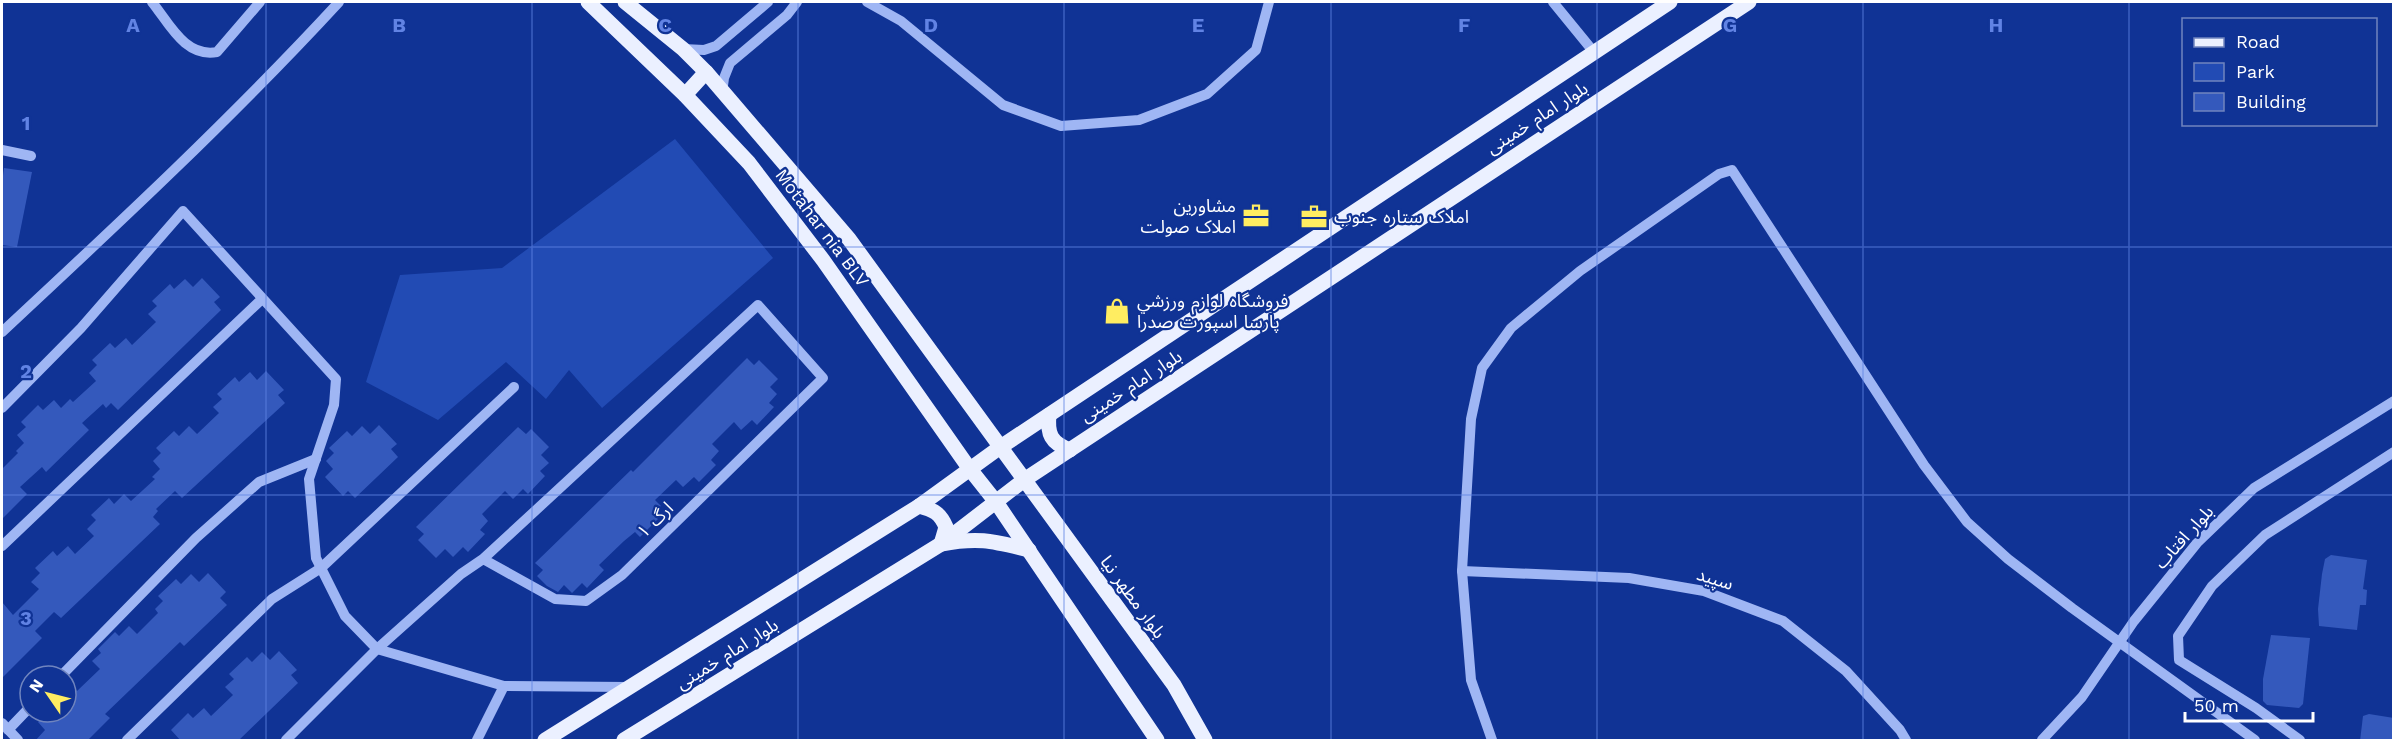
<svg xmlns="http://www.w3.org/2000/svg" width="2395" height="742" font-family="'Work Sans','Noto Sans Arabic',sans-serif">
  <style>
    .green { fill: #224bb4 }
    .building { fill: #3459bc }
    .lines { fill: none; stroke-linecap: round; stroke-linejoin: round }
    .minor { stroke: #9fb6f4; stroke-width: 10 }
    .major { stroke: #ebf0ff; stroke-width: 15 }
    .grid { fill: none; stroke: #6183e4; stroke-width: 1.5; stroke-opacity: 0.55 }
    .labels { text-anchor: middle; stroke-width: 4.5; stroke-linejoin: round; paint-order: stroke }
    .street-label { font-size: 18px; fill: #fff; stroke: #103395 }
    .poi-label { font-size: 18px; fill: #fff; stroke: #103395; text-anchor: start }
    .grid-label { font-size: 20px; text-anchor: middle; font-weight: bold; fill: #6183e4; stroke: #103395; stroke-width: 4.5; stroke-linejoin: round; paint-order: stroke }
  </style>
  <rect width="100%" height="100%" fill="#103395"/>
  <polygon class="green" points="675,139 773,258 602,408 569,370 546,399 506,362 438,420 366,382 400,275 502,268"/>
  <g class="building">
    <polygon points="4,168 32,172 17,247 2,245 2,183"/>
    <polygon points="202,278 220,297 214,302 221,310 118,410 111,403 106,408 103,404 82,423 89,430 46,472 42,467 20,487 27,494 2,519 2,469 18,453 16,451 24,443 17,435 26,427 21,422 38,405 43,410 54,400 61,408 70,399 73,402 96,381 89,373 97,365 92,360 110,343 115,348 126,338 132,345 156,322 148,314 157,306 152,301 170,284 174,289 185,279 193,287"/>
    <polygon points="747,358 754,365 759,360 778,379 770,387 777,394 769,403 774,407 757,425 752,420 741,430 734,422 712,444 719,451 711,460 716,465 699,482 694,477 683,487 676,480 655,500 661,506 653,514 658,519 640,537 635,532 624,541 599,565 604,570 587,588 582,583 572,593 564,585 558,592 547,586 537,576 543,570 535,563 631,470 633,472"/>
    <polygon points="266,371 284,390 278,395 285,403 182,498 175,491 156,509 158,511 153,517 160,524 61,618 54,612 35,631 42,638 2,678 2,602 13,615 39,589 31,582 40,573 35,568 53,551 57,556 68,546 75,554 94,536 87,529 96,520 91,515 109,498 114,504 124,494 131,501 155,479 152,477 160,469 153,461 161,453 156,448 174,431 179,436 189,426 197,434 219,413 213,407 222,399 217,394 235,377 239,382 250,372 257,380"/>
    <polygon points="379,425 397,444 391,449 398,457 355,498 348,491 343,496 325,477 333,469 326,461 334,453 329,448 347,431 352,436 362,426 370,434"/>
    <polygon points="518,427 526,434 531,429 549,447 541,455 549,463 540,471 545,476 528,494 523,489 513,499 505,491 482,514 488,521 480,530 485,534 468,552 463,547 453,557 445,549 436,558 418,540 424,534 416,527"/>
    <polygon points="2331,555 2367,560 2363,589 2367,590 2366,605 2360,605 2357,630 2319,626 2318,609 2322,574 2325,559"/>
    <polygon points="208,573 226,592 220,598 227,605 184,646 180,642 105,714 110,718 87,741 35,741 45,730 38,722 48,712 66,712 66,695 74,687 77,691 100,669 92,661 101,653 98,649 115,632 119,636 129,626 137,634 158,613 155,609 163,601 158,596 176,579 181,584 191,574 199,582"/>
    <polygon points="2271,635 2310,638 2303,704 2299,708 2267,705 2263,701 2263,679"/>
    <polygon points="279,651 297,670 291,675 298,683 238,741 181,741 171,730 188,713 193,718 204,708 211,716 233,695 225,687 234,679 229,674 247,657 252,662 262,652 270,660"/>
    <polygon points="2369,714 2394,718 2394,741 2360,741 2363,716"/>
  </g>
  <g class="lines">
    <g class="minor">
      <path d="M152,2C169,23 185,58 217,52L260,2"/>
      <polyline points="867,2 901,21 1003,105 1061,126 1139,120 1207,94 1256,50 1269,2"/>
      <polyline points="1553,2 1593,51"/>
      <polyline points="683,49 704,50 716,46 768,2"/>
      <polyline points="722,93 724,78 730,63 787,15 797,2"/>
      <polyline points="2,150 31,156"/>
      <path d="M2,332C117,225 233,117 339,2"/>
      <polyline points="2,408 81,328 183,211 336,379 334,405 309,479 316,558 345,616 377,649 504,686 628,687"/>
      <polyline points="2,546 262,299"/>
      <polyline points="1462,571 1629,578 1704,591 1783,621 1846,671 1900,730 1906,740"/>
      <polyline points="61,676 196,538 259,482 316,459"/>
      <polyline points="2,723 18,740"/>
      <polyline points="8,730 30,707"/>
      <polyline points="127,740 272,599 321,568 514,387"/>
      <polyline points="286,740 377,649 461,574 483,559 758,305 823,378 622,575 586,601 555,599 483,559"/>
      <polyline points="477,740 504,686"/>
      <polyline points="1492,740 1471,680 1462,571 1471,419 1482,368 1511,328 1580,271 1719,174 1732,170 1924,465 1967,522 2008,559 2072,608 2255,740"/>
      <polyline points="2042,740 2082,697 2134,621 2197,543 2254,488 2394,401"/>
      <polyline points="2300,740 2256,708 2179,660 2178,636 2212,586 2265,535 2394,452"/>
    </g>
    <g class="major">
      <polyline points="588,2 685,95 749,163 823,260 969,468 996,502 1157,740"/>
      <polyline points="625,2 683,49 706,72 849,239 1174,685 1205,740"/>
      <polyline points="685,95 706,72"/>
      <path d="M1049,415C1047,434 1051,443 1070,450"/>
      <path d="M919,506C934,510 940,513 946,527L941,544C979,537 992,541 1029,550"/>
      <polyline points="545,740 919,506 999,448 1670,2"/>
      <polyline points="624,740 941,544 1024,480 1749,2"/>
    </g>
  </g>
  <path class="grid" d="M266,2V740M532,2V740M798,2V740M1064,2V740M1331,2V740M1597,2V740M1863,2V740M2129,2V740M2,247H2394M2,495H2394"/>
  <defs>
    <g id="office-bare" transform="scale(2.07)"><path d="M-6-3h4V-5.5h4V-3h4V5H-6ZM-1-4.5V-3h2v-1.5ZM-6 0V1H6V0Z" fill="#ffed61" stroke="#103395" stroke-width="2.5" paint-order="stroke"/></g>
    <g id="shop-bare" transform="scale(2.07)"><path d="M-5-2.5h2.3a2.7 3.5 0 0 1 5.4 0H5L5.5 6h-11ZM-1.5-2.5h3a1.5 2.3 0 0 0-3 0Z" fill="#ffed61" stroke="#103395" stroke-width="2.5" paint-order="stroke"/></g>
  </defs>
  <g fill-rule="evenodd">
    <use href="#office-bare" x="1256" y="216"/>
    <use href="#office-bare" x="1314" y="217"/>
    <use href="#shop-bare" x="1117" y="311"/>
  </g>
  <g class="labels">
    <g class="street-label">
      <text transform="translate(1537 118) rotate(-33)" y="6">بلوار امام خمینی</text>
      <text transform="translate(822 228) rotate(53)" y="6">Motahar nia BLV</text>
      <text transform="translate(1131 386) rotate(-33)" y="6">بلوار امام خمینی</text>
      <text transform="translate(655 520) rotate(-44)" y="6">ارگ ۱</text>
      <text transform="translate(2184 537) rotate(-48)" y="6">بلوار افتاب</text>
      <text transform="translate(1715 579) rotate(17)" y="6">سپید</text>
      <text transform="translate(1133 597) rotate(54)" y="6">بلوار مطهر نیا</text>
      <text transform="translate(727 654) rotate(-32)" y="6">بلوار امام خمینی</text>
    </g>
    <g class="poi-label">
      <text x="1236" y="212" text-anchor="end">مشاورین<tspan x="1236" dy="21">املاک صولت</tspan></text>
      <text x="1334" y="223">املاک ستاره جنوب</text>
      <text x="1137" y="307">فروشگاه لوازم ورزشي<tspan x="1137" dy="21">پارسا اسپورت صدرا</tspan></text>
    </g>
  </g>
  <g class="grid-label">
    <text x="133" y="32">A</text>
    <text x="399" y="32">B</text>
    <text x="665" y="32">C</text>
    <text x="931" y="32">D</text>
    <text x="1198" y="32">E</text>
    <text x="1464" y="32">F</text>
    <text x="1730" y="32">G</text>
    <text x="1996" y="32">H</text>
    <text x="26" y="130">1</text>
    <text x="26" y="378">2</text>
    <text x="26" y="625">3</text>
  </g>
  <rect width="2395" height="742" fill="none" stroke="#ffffff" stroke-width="6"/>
  <rect x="2182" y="18" width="195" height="108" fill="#103395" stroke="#7085bf" stroke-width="1.5"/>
  <rect x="2194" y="38" width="30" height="9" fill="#ebf0ff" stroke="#7085bf" stroke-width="1.5"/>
  <text x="2236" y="48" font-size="18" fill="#ffffff">Road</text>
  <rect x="2194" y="63" width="30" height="18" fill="#224bb4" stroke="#7085bf" stroke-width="1.5"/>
  <text x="2236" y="78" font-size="18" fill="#ffffff">Park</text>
  <rect x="2194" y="93" width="30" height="18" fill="#3459bc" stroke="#7085bf" stroke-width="1.5"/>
  <text x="2236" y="108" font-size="18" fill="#ffffff">Building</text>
  <g transform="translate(48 694) rotate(305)"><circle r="28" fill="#103395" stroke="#7085bf" stroke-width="1.5"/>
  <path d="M0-4.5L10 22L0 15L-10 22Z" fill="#ffed61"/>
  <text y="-9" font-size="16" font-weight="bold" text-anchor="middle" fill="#ffffff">N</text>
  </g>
  <path d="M2185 712v9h128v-9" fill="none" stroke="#ffffff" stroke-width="3"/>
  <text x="2194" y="712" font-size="18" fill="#ffffff" stroke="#103395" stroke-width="4.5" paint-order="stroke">50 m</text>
</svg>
